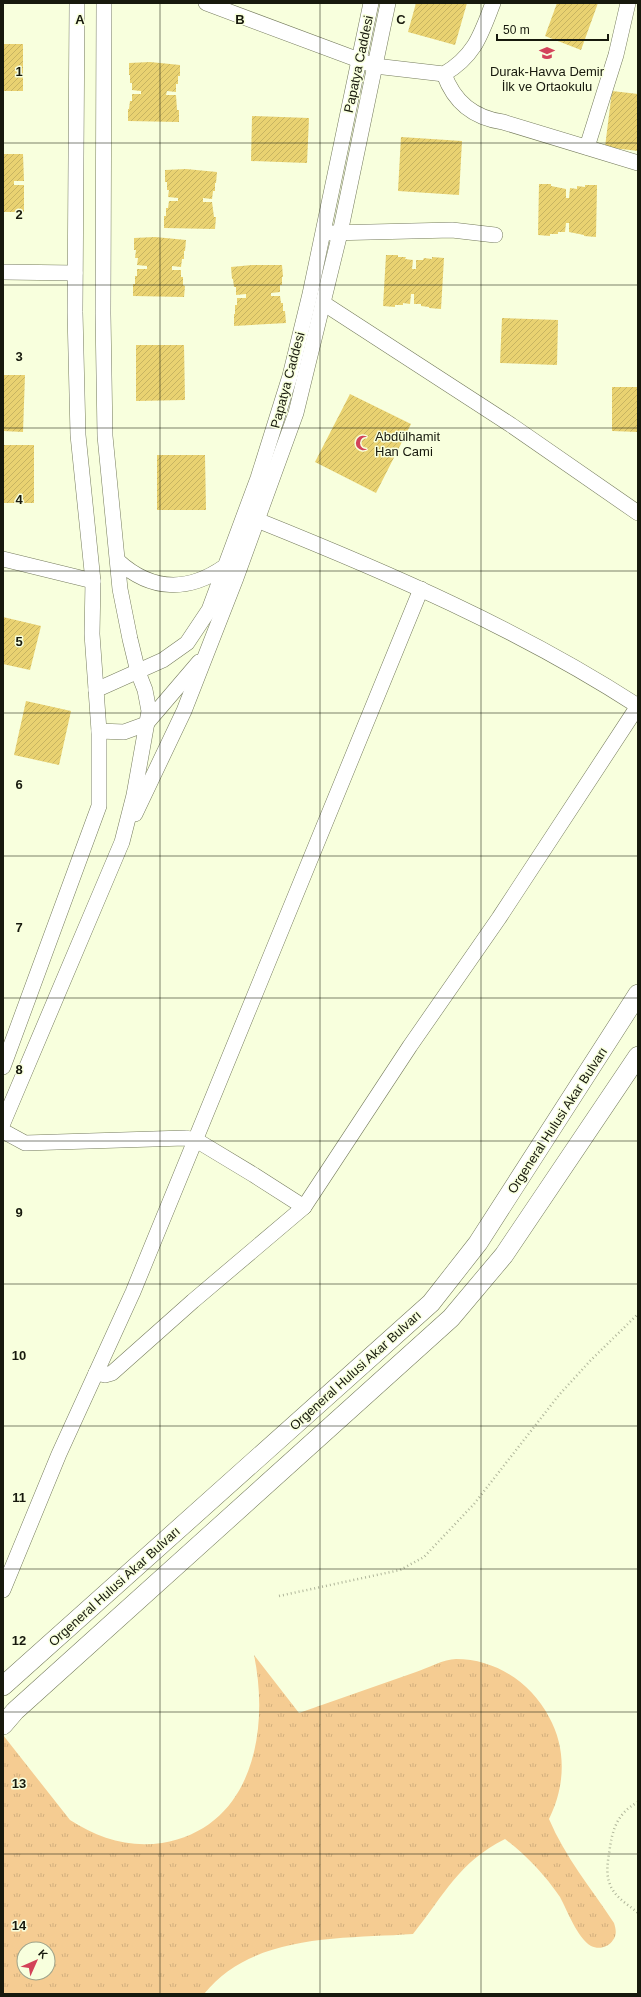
<svg xmlns="http://www.w3.org/2000/svg" width="641" height="1997" font-family="Arial,sans-serif">
  <style>
    .grass { fill: url(#grass-tufts); fill-rule: evenodd }
    .building { fill: url(#building-hatch) }
    .lines { fill: none; stroke-linecap: round; stroke-linejoin: round }
    .minor-casing { stroke: #767c5e; stroke-width: 16 }
    .major-casing { stroke: #767c5e; stroke-width: 20 }
    .path { stroke: #afb59a; stroke-width: 2.5; stroke-dasharray: 1 3; stroke-linecap: butt }
    .minor { stroke: #fff; stroke-width: 15 }
    .major { stroke: #fff; stroke-width: 19 }
    .grid { fill: none; stroke: #17190d; stroke-width: 1; stroke-opacity: 0.55 }
    .labels { text-anchor: middle; stroke-width: 3; stroke-linejoin: round; paint-order: stroke }
    .street-label { font-size: 13px; fill: #17190d; stroke: #f8ffdd }
    .poi-label { font-size: 13px; fill: #17190d; stroke: #f8ffdd }
    .grid-label { font-size: 13px; text-anchor: middle; font-weight: bold; fill: #17190d; stroke: #f8ffdd; stroke-width: 3; stroke-linejoin: round; paint-order: stroke }
  </style>
  <defs>
    <pattern id="grass-tufts" width="24" height="20" patternUnits="userSpaceOnUse"><rect width="24" height="20" fill="#f5cc92"/><path d="M3 7l-1-3M5 7V3M7 7l1-3M15 17l-1-3M17 17v-4M19 17l1-3" fill="none" stroke="#d1af7d"/></pattern>
    <pattern id="building-hatch" width="6" height="6" patternUnits="userSpaceOnUse"><rect width="6" height="6" fill="#e9d271"/><path d="M-1 1l2-2M0 6l6-6M5 7l2-2" fill="none" stroke="#c7b461"/></pattern>
  </defs>
  <rect width="100%" height="100%" fill="#f8ffdd"/>
  <path class="grass" d="M254,1655L299,1713C338,1699 377,1686 416,1672C428,1668 444,1659 456,1659C496,1659 531,1683 549,1717C567,1749 565,1787 549,1819C565,1857 591,1888 614,1923C616,1929 617,1935 613,1940C609,1947 599,1950 591,1946C577,1937 568,1912 560,1897C545,1875 526,1855 505,1839C458,1863 445,1894 413,1934C342,1939 253,1933 204,1994H3V1735L70,1820C98,1838 128,1848 162,1843C252,1828 270,1732 254,1655ZM24,1949H48V1973H24Z"/>
  <g class="building">
    <polygon points="416,3 467,3 455,45 408,32"/>
    <polygon points="557,3 598,3 581,50 545,36"/>
    <rect x="3" y="44" width="20" height="47"/>
    <polygon points="150,62 180,65 180,76 178,76 178,84 176,84 176,92 167,91 166,95 176,95 177,110 179,110 179,122 128,121 128,109 129,109 130,101 132,101 132,94 141,94 141,91 132,90 132,83 130,83 130,75 129,75 129,63"/>
    <polygon points="612,91 638,94 638,151 605,147"/>
    <polygon points="252,116 309,118 307,163 251,161"/>
    <polygon points="401,137 462,141 459,195 398,191"/>
    <polygon points="3,154 23,154 24,181 14,181 14,185 24,185 24,212 3,212"/>
    <polygon points="186,169 217,172 216,183 215,183 215,191 213,191 212,199 203,198 203,202 212,202 214,217 216,217 215,229 164,228 164,216 166,216 166,208 168,208 169,201 178,201 178,198 168,197 169,190 167,190 167,182 165,182 165,170"/>
    <polygon points="539,184 551,184 551,186 566,189 566,198 569,198 570,188 577,189 577,186 585,187 585,185 597,185 596,237 584,236 584,235 569,232 569,223 566,223 565,232 558,232 558,234 550,234 550,236 538,235"/>
    <polygon points="155,237 186,240 185,251 184,251 184,259 182,259 181,267 172,266 172,270 181,270 181,277 183,277 183,285 185,286 184,297 133,296 133,284 135,284 135,276 137,276 137,269 147,269 147,266 137,265 138,258 135,258 136,250 134,250 134,238"/>
    <polygon points="386,255 398,255 398,257 406,257 405,259 413,260 412,269 416,269 416,260 423,260 424,258 432,259 432,257 444,258 441,309 429,308 429,307 421,306 421,304 414,304 414,294 411,294 410,304 403,303 403,305 395,305 395,307 383,306"/>
    <polygon points="252,265 282,265 283,277 282,277 282,285 280,285 280,292 271,293 271,296 280,296 281,303 283,303 283,311 285,311 286,323 234,326 234,314 235,314 235,305 237,305 237,298 246,298 246,294 236,295 236,287 234,287 233,279 232,279 231,267"/>
    <polygon points="502,318 558,320 557,365 500,363"/>
    <polygon points="136,345 184,345 185,400 136,401"/>
    <polygon points="3,375 25,375 23,432 3,431"/>
    <polygon points="612,387 638,387 638,432 612,431"/>
    <polygon points="350,394 411,424 376,493 315,462"/>
    <rect x="3" y="445" width="31" height="58"/>
    <polygon points="157,455 205,455 206,510 157,510"/>
    <polygon points="3,617 41,626 30,670 3,664"/>
    <polygon points="26,701 71,711 59,765 14,755"/>
  </g>
  <g class="lines">
    <g class="minor-casing">
      <g id="minor">
        <path d="M206,3L375,66L444,74C475,56 481,34 493,3"/>
        <path d="M444,74C454,102 474,118 503,122L638,163"/>
        <polyline points="587,147 616,55 628,3"/>
        <polyline points="330,233 452,230 495,235"/>
        <polyline points="3,272 75,273"/>
        <polyline points="323,303 511,425 638,513"/>
        <path d="M257,520C389,573 519,629 638,706"/>
        <polyline points="3,559 93,581"/>
        <path d="M118,561C151,591 188,592 224,567"/>
        <polyline points="96,690 163,660 187,643 209,610 258,478 290,376 310,294 371,3"/>
        <polyline points="99,731 124,732 146,724 199,662"/>
        <polyline points="135,814 184,711 236,578 296,413 340,233 388,3"/>
        <polyline points="3,1067 99,806 99,731 92,634 93,581 78,435 75,312 77,3"/>
        <polyline points="3,1123 122,842 134,795 149,711 145,690 138,672 130,639 120,589 105,436 103,314 104,3"/>
        <polyline points="3,1131 25,1143 185,1138 196,1140 254,1175 304,1207"/>
        <polyline points="96,1373 105,1375 112,1373 193,1301 304,1207 410,1046 499,918 638,706"/>
        <polyline points="3,1590 59,1454 133,1292 421,589"/>
      </g>
    </g>
    <g class="major-casing">
      <g id="major">
        <polyline points="3,1686 431,1303 478,1243 638,994"/>
        <polyline points="3,1725 15,1711 451,1318 504,1255 638,1056"/>
      </g>
    </g>
    <g class="path">
      <polyline points="279,1596 400,1570 424,1557 474,1504 559,1395 590,1361 638,1314"/>
      <path d="M638,1802C616,1814 612,1831 609,1854C607,1866 606,1876 611,1887C617,1899 629,1905 638,1913"/>
    </g>
    <use href="#minor" class="minor"/>
    <use href="#major" class="major"/>
  </g>
  <path class="grid" d="M160,3V1994M320,3V1994M481,3V1994M3,143H638M3,285H638M3,428H638M3,571H638M3,713H638M3,856H638M3,998H638M3,1141H638M3,1284H638M3,1426H638M3,1569H638M3,1712H638M3,1854H638"/>
  <defs>
    <g id="school-bare" transform="scale(1.2)"><path d="M0-5L7-2L0 1L-7-2ZM-4 1L0 2.5L4 1V4Q0 6-4 4Z" fill="#d3435a" stroke="#f8ffdd" stroke-width="2.5" paint-order="stroke"/></g>
    <g id="mosque-bare" transform="scale(1.2)"><path d="M3.5-4.9A6 6 0 1 0 3.5 4.9A5 5 0 1 1 3.5-4.9Z" fill="#d3435a" stroke="#f8ffdd" stroke-width="2.5" paint-order="stroke"/></g>
  </defs>
  <g fill-rule="evenodd">
    <use href="#school-bare" x="547" y="53"/>
    <use href="#mosque-bare" x="363" y="443"/>
  </g>
  <g class="labels">
    <g class="street-label">
      <text transform="translate(358 64) rotate(-78)" y="5">Papatya Caddesi</text>
      <text transform="translate(287 380) rotate(-75)" y="5">Papatya Caddesi</text>
      <text transform="translate(557 1120) rotate(-57)" y="5">Orgeneral Hulusi Akar Bulvarı</text>
      <text transform="translate(355 1370) rotate(-42)" y="5">Orgeneral Hulusi Akar Bulvarı</text>
      <text transform="translate(114 1586) rotate(-42)" y="5">Orgeneral Hulusi Akar Bulvarı</text>
    </g>
    <g class="poi-label">
      <text x="547" y="76">Durak-Havva Demir<tspan x="547" dy="15">İlk ve Ortaokulu</tspan></text>
      <text x="375" y="441" text-anchor="start">Abdülhamit<tspan x="375" dy="15">Han Cami</tspan></text>
    </g>
  </g>
  <g class="grid-label">
    <text x="80" y="24">A</text>
    <text x="240" y="24">B</text>
    <text x="401" y="24">C</text>
    <text x="19" y="76">1</text>
    <text x="19" y="219">2</text>
    <text x="19" y="361">3</text>
    <text x="19" y="504">4</text>
    <text x="19" y="646">5</text>
    <text x="19" y="789">6</text>
    <text x="19" y="932">7</text>
    <text x="19" y="1074">8</text>
    <text x="19" y="1217">9</text>
    <text x="19" y="1360">10</text>
    <text x="19" y="1502">11</text>
    <text x="19" y="1645">12</text>
    <text x="19" y="1788">13</text>
    <text x="19" y="1930">14</text>
  </g>
  <rect width="641" height="1997" fill="none" stroke="#17190d" stroke-width="8"/>
  <g transform="translate(36 1961) rotate(45)"><circle r="19" fill="#f8ffdd" stroke="#9ea38a"/>
  <path d="M0-3L7 15L0 10L-7 15Z" fill="#d3435a"/>
  <text y="-6" font-size="11" font-weight="bold" text-anchor="middle" fill="#17190d">K</text>
  </g>
  <path d="M497 34v6h111v-6" fill="none" stroke="#17190d" stroke-width="2"/>
  <text x="503" y="34" font-size="12" fill="#17190d" stroke="#f8ffdd" stroke-width="3" paint-order="stroke">50 m</text>
</svg>
